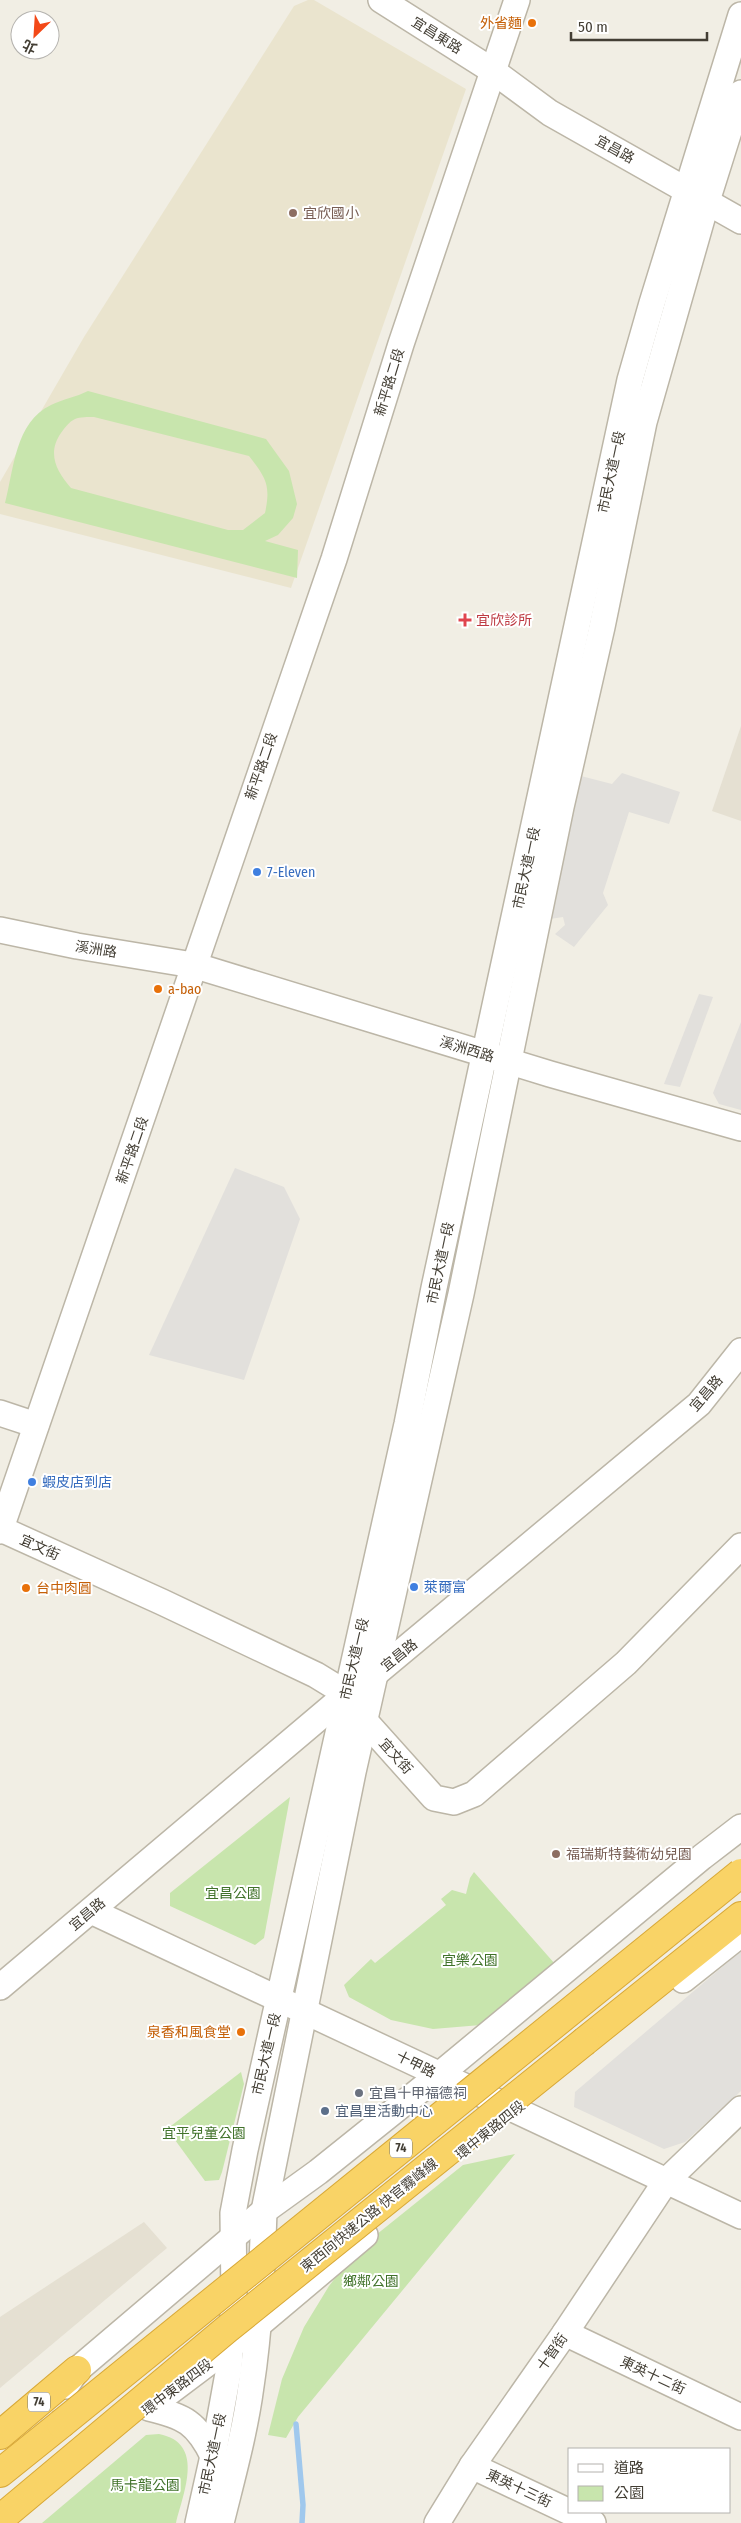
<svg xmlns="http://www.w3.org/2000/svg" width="741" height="2523" font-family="'Fira Sans Condensed','Noto Sans TC',sans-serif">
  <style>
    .residential { fill: #e5e0d2 }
    .education { fill: #eae4ce }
    .green { fill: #c8e5ad; fill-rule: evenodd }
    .parking { fill: #e2e0dc }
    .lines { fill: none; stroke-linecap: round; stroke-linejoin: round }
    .stream { stroke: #a0c8ed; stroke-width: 5.5 }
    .minor-casing { stroke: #bcb6a7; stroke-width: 28 }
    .highway-casing { stroke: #d8a837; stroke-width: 30 }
    .minor { stroke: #fff; stroke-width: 25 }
    .highway { stroke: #f9d366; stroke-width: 28 }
    .highway-bridge-casing { stroke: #d8a837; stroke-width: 30; stroke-linecap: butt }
    .highway-bridge { stroke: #f9d366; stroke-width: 28 }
    .food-dot { fill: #e8710a; stroke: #fff; stroke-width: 2 }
    .education-dot { fill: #8d6e63; stroke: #fff; stroke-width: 2 }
    .health-dot { fill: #e0444e; stroke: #fff; stroke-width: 2 }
    .shop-dot { fill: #3f7fe0; stroke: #fff; stroke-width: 2 }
    .worship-dot { fill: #6b7280; stroke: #fff; stroke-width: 2 }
    .service-dot { fill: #5c6f8a; stroke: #fff; stroke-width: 2 }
    .labels { text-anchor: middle; stroke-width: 4; stroke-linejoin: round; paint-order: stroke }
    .shield { fill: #fff; stroke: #7b7871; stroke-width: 1 }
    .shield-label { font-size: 12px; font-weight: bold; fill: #433e34 }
    .food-label { font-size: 14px; fill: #c56008; stroke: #fff; text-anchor: end }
    .street-label { font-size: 14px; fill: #433e34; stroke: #fff }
    .education-label { font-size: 14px; fill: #785e54; stroke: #fff; text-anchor: start }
    .health-label { font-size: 14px; fill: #be3a42; stroke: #fff; text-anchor: start }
    .shop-label { font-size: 14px; fill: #366cbe; stroke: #fff; text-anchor: start }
    .park-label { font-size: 14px; fill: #40722a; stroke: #fff }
    .worship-label { font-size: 14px; fill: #5b616d; stroke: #fff; text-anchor: start }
    .service-label { font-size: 14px; fill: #4e5e75; stroke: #fff; text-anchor: start }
  </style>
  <rect width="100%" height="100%" fill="#f1eee4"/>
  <g class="residential">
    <polygon points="741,726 741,821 712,811"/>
    <polygon points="144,2222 167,2248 0,2388 0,2317"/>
  </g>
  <polygon class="education" points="308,0 314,0 466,89 291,588 0,514 0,482 84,337 294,6"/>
  <g class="green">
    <path d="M88,391L266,439L289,471L297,504L293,518L278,535L265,541L298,550L297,578L5,503C14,469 15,422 51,405C63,399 76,397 88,391ZM94,417L249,456C266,478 271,485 265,513L243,530H228L71,488C56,471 47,453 61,433C65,427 69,422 75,419C80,417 88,417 94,417Z"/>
    <polygon points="290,1797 264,1938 255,1945 170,1906 170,1893"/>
    <polygon points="474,1872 555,1964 481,2025 433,2029 391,2020 349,1997 344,1985 371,1959 375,1963 446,1905 441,1899 452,1890 466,1894 470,1878"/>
    <polygon points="241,2072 244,2084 222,2172 219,2180 205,2181 167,2129"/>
    <polygon points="515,2154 298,2417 286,2438 268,2435 282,2379 304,2327 329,2286 356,2251 463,2165"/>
    <path d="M159,2434C205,2443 184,2491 176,2523H42L146,2435Z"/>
  </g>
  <g class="parking">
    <polygon points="622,773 680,792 669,824 629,812 603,893 608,905 574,947 555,934 565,925 563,917 550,919 581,776 612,784"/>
    <polygon points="699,994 713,997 680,1087 664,1084"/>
    <polygon points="741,1022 741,1110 719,1104 713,1093"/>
    <polygon points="235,1168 284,1187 300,1219 244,1380 149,1355"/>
    <polygon points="741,1951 741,2091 685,2142 664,2149 574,2107 575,2092"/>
  </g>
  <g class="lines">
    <polyline class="stream" points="296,2424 303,2505 302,2523"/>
    <g class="minor-casing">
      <g id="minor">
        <polyline points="381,0 493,71 550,113 741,221"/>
        <polyline points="0,930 77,946 193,965 550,1074 741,1128"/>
        <polyline points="0,1413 36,1425"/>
        <polyline points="1,1529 162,1602 316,1675 347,1694 365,1721 434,1798 454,1802 474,1794 626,1663 741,1546"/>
        <polyline points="0,1531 334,559 401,344 517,0"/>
        <polyline points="91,1911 741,2216"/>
        <polyline points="683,1980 741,1934"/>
        <polyline points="0,1987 347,1694 375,1674 699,1404 741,1351"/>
        <polyline points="565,2333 741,2417"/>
        <polyline points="66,2386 77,2370 264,2211 318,2172 439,2075 702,1857 741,1827"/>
        <polyline points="168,2393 257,2326 365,2235"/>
        <path d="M149,2408C184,2416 197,2423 213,2456"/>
        <polyline points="472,2466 593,2523"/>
        <polyline points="198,2523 213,2456 229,2368 234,2300 233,2213 245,2150 407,1424 434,1288 630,380 652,303 741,15"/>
        <path d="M221,2523C232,2478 245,2432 251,2386C260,2328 262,2269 264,2211L353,1772L461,1294L561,807L602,627L644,422L707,201L741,93"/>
        <polyline points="437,2523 472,2466 565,2333 666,2181 741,2109"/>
      </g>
    </g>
    <g class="highway-casing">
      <g id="highway">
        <polyline points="585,2041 741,1916"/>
        <polyline points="0,2435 77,2370"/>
        <polyline points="0,2473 61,2424"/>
      </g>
    </g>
    <use href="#minor" class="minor"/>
    <use href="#highway" class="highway"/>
    <g class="highway-bridge-casing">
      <g id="highway-bridge">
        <polyline points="61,2424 741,1873"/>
        <polyline points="0,2519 227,2329 585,2041"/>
      </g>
    </g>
    <use href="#highway-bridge" class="highway-bridge"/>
  </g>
  <g class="food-dot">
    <circle cx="532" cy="23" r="5"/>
    <circle cx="158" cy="989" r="5"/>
    <circle cx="26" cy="1588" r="5"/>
    <circle cx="241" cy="2032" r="5"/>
  </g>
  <g class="education-dot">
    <circle cx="293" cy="213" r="5"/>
    <circle cx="556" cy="1854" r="5"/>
  </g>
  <path class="health-dot" d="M462.5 612.5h5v5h5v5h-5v5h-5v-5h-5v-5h5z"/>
  <g class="shop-dot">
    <circle cx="257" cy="872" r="5"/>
    <circle cx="32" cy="1482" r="5"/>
    <circle cx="414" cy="1587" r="5"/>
  </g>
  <circle class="worship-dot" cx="359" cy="2093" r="5"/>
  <circle class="service-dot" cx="325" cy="2111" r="5"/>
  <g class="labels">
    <g class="shield">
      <rect x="390" y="2138.5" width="22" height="19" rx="4"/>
      <rect x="28" y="2392.5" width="22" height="19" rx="4"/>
    </g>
    <g class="shield-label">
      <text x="401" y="2152">74</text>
      <text x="39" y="2406">74</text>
    </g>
    <g class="food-label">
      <text x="522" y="28">外省麵</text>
      <text x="168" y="994" text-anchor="start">a-bao</text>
      <text x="36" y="1593" text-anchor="start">台中肉圓</text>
      <text x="231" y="2037">泉香和風食堂</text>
    </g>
    <g class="street-label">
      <text transform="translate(437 35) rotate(32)" y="5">宜昌東路</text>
      <text transform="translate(615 149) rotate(29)" y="5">宜昌路</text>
      <text transform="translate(389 382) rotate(-73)" y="5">新平路二段</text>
      <text transform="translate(611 472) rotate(-78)" y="5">市民大道一段</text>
      <text transform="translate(261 766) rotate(-71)" y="5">新平路二段</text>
      <text transform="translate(526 868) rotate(-78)" y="5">市民大道一段</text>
      <text transform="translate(96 949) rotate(9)" y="5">溪洲路</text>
      <text transform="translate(467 1049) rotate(17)" y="5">溪洲西路</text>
      <text transform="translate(132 1150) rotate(-71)" y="5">新平路二段</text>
      <text transform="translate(440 1263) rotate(-78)" y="5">市民大道一段</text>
      <text transform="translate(706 1393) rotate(-49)" y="5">宜昌路</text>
      <text transform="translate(40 1547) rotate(24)" y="5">宜文街</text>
      <text transform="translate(399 1655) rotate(-39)" y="5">宜昌路</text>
      <text transform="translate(354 1659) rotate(-77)" y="5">市民大道一段</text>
      <text transform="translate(396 1756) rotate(48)" y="5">宜文街</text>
      <text transform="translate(87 1914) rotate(-40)" y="5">宜昌路</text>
      <text transform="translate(266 2054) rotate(-77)" y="5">市民大道一段</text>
      <text transform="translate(416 2064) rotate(26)" y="5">十甲路</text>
      <text transform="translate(490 2130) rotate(-39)" y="5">環中東路四段</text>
      <text transform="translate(369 2215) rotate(-39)" y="5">東西向快速公路 快官霧峰線</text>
      <text transform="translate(552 2352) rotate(-55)" y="5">十智街</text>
      <text transform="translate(653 2375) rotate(25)" y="5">東英十二街</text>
      <text transform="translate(177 2387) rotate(-37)" y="5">環中東路四段</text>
      <text transform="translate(212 2454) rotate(-78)" y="5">市民大道一段</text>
      <text transform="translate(519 2488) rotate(25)" y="5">東英十三街</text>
    </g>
    <g class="education-label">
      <text x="303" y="218">宜欣國小</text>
      <text x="566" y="1859">福瑞斯特藝術幼兒園</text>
    </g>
    <g class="health-label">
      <text x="476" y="625">宜欣診所</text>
    </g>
    <g class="shop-label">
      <text x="267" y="877">7-Eleven</text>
      <text x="42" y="1487">蝦皮店到店</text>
      <text x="424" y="1592">萊爾富</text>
    </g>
    <g class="park-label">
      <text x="233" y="1898">宜昌公園</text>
      <text x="470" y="1965">宜樂公園</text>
      <text x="204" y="2138">宜平兒童公園</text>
      <text x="371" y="2286">鄉鄰公園</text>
      <text x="145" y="2490">馬卡龍公園</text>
    </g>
    <g class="worship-label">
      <text x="369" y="2098">宜昌十甲福德祠</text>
    </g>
    <g class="service-label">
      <text x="335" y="2116">宜昌里活動中心</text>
    </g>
  </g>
  <rect x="568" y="2448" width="162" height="65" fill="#ffffff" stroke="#b4b2ae"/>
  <rect x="578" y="2464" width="25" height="8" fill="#ffffff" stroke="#b4b2ae"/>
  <text x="614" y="2473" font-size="15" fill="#433e34">道路</text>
  <rect x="578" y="2486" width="25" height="15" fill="#c8e5ad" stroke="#b4b2ae"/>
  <text x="614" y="2498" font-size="15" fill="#433e34">公園</text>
  <g transform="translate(35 35) rotate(205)"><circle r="24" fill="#ffffff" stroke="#b4b2ae"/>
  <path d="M0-4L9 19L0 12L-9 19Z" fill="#f34918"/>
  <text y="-8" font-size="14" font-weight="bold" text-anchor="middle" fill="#433e34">北</text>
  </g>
  <path d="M571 32v8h136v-8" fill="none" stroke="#433e34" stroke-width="2.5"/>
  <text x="578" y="32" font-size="15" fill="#433e34" stroke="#ffffff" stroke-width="4" paint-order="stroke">50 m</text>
</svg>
